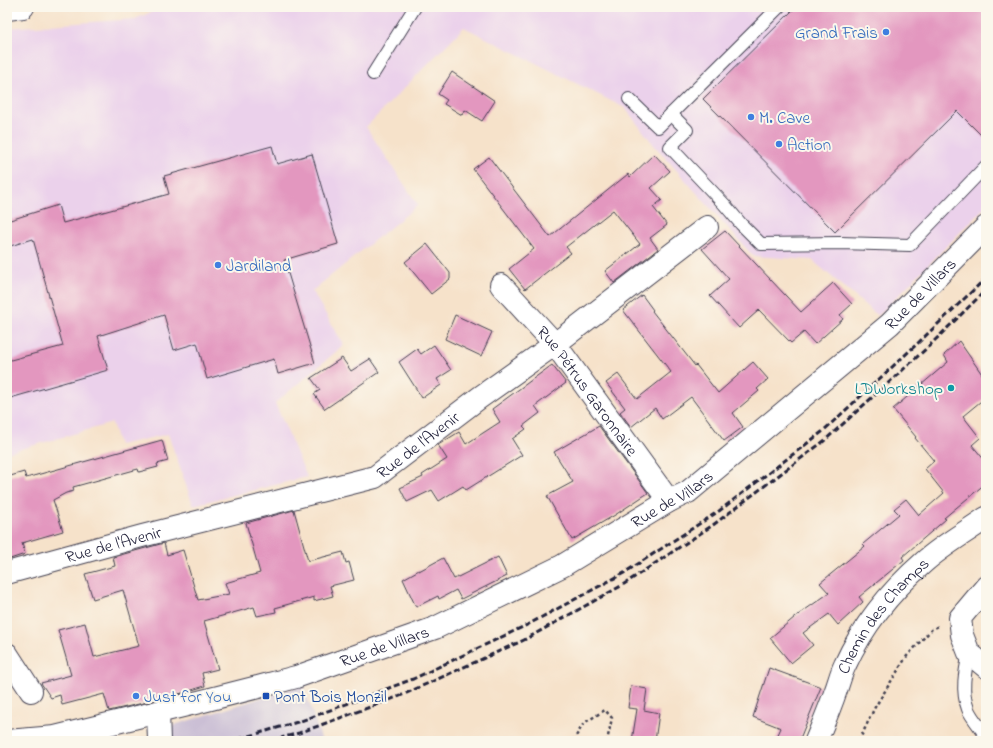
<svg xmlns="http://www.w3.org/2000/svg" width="993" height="748" font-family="'Indie Flower',sans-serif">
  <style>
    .built { fill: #ebd1eb }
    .industrial { fill: #cbbfd5 }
    .building { fill: #e397bf }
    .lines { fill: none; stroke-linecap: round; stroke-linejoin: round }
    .lane-casing { stroke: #423f50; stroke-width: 14 }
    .street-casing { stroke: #423f50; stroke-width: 24 }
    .secondary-casing { stroke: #423f50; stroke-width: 24 }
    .path { stroke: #423f50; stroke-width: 2.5; stroke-dasharray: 3 3; stroke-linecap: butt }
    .lane { stroke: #fff; stroke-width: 12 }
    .street { stroke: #fff; stroke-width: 22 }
    .secondary { stroke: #fff; stroke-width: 22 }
    .rail { stroke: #22223b; stroke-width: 3; stroke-dasharray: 6 3; stroke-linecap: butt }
    .shop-dot { fill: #3f7fe0; stroke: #fbf7ec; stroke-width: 1.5 }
    .culture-dot { fill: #0f9aa8; stroke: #fbf7ec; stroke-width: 1.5 }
    .transit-dot { fill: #1a4fb4; stroke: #fbf7ec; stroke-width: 1.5 }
    .labels { text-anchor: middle; stroke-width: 4; stroke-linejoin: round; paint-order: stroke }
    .shop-label { font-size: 17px; fill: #366cbe; stroke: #fbf7ec; text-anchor: start }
    .street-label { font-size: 17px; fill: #22223b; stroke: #fbf7ec }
    .culture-label { font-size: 17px; fill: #0d838f; stroke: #fbf7ec; text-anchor: end }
    .transit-label { font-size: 17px; fill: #164399; stroke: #fbf7ec; text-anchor: start }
  </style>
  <rect width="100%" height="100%" fill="#fbf7ec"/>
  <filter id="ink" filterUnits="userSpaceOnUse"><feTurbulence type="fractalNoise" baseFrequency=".025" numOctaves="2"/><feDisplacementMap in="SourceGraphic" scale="8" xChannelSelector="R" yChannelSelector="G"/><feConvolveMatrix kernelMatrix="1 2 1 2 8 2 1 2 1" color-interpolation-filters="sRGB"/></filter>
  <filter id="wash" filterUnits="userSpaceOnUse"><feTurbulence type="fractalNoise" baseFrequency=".012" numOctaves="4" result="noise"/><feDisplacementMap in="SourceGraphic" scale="16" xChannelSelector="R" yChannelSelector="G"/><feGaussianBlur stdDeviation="0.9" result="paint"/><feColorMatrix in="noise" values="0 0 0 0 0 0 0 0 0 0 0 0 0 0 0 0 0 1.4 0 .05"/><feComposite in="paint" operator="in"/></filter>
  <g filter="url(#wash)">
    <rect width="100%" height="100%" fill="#f6e2ca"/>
    <polygon class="built" points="164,7 986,7 986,206 878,316 812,260 753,256 654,145 625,108 464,27 366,127 418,205 312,291 344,345 275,403 307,477 193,505 168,434 119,445 112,423 7,453 7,28 135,19"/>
    <polygon class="industrial" points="303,685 322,741 167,741 174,725"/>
    <g id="blocks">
      <g class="building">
        <polygon points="796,7 977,7 986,16 986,140 957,111 835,232 703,99"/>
        <polygon points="452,72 495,101 482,121 465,110 462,115 444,104 447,100 438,94"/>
        <polygon points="272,146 277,164 312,154 338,244 284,260 315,363 278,374 274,359 207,379 197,343 174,350 164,315 98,336 108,370 7,399 7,361 63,346 33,239 7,247 7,221 58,205 63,223 169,194 164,176"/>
        <polygon points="654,154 670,171 651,188 662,200 653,207 667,225 650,238 658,249 614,283 605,271 640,244 613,210 566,247 571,253 525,289 509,269 534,249 473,169 489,157 550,237 628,174 630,177"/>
        <polygon points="725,231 801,312 833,283 852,304 840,315 843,319 815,344 804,332 791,343 759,310 739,328 710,296 729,279 702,249"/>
        <polygon points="427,244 450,273 450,279 431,294 405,262"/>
        <polygon points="642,295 653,310 652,311 695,366 696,365 718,393 753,362 768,379 757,389 759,391 733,413 743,427 724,441 691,397 662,419 655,408 631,427 620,412 625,408 606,383 618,374 637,399 671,372 623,310"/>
        <polygon points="455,315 492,332 481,356 445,339"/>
        <polygon points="959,341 986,380 986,397 963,416 980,438 972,445 986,462 986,483 944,518 946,519 902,557 904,560 859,597 863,602 838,625 829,614 803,633 813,645 791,663 770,638 795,617 829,593 820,583 864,547 865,546 863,544 899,514 894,509 906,499 919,515 944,493 925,469 934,461 915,438 916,437 893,409 948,362 944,355"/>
        <polygon points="434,345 451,370 437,379 441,385 422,398 399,362 417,349 421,354"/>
        <polygon points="342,358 351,371 370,359 379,372 325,409 314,394 320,390 311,378"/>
        <polygon points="552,365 566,383 535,406 540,413 523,426 526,429 512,439 522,455 466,490 463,486 439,501 432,490 407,502 400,488 423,477 422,475 447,459 438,445 459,432 466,444 500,422 492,409"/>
        <polygon points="599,426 648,493 615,515 572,540 547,496 573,482 554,452"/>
        <polygon points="162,440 168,461 157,464 158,467 139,472 138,469 73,487 74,491 66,493 53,500 63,531 22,543 25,554 7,560 7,477 24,472 26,478"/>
        <polygon points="294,510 308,561 343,552 346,563 349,562 354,580 330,586 333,596 314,601 314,597 275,608 276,612 257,616 254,607 204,621 218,669 202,673 205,686 169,697 109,711 104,694 62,705 60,695 51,698 41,683 71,675 58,630 85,623 94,657 139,646 123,590 93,599 85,574 115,566 113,557 164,543 167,555 183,550 198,600 229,594 225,583 260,573 246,523"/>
        <polygon points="498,557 507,576 461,599 456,590 439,599 438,596 416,607 403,579 419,570 419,571 443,558 454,579"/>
        <polygon points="769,668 821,687 799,741 775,741 781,728 753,717"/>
        <polygon points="631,686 647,689 644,710 659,713 655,741 632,741 637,709 628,708"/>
      </g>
    </g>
  </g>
  <g filter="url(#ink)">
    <use href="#blocks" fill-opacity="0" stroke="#423f50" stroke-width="1"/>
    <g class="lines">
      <g class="lane-casing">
        <g id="lane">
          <polyline points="373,74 415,7"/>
          <polyline points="629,99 658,127 779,7"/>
          <polyline points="671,114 687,130 670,147 724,204 741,224 761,244 840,243 910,245 986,166"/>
          <path d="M969,653C965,671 961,691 968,709C971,717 981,728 986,736"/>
        </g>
      </g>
      <g class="street-casing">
        <g id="street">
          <path id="s1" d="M501,285L555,344L669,501"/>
          <path id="s2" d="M7,573L142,536L375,477L479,398L555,344L707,227"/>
          <polyline points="986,587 960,618 962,635 969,653 986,667"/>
          <polyline points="7,654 31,691"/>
          <polyline points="158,712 159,741"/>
          <path id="s3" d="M7,741L55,737L199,702L262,686L296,677L435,628L562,566L669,501L688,492L890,324L986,227"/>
          <path id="s4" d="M816,741C823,724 830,708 836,690C839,682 841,673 845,665C863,625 892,590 924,562C943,545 965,533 986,518"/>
        </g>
      </g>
      <g class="secondary-casing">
        <polyline id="secondary" points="7,9 23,7"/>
      </g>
      <g class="path">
        <polyline points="573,741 584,723 605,710 612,718 607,741"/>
        <polyline points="859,741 875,707 907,656 932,629 939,626"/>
      </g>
      <use href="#lane" class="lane"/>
      <use href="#street" class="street"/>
      <use href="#secondary" class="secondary"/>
      <g class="rail">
        <polyline points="232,741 301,721 413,679 527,625 624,573 719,511 822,432 918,343 986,278"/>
        <polyline points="270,741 299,733 400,696 524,640 621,586 713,525 824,441 927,348 986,290"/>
      </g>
    </g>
  </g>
  <g class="shop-dot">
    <circle cx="886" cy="32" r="4"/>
    <circle cx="751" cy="117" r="4"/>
    <circle cx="779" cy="144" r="4"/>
    <circle cx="218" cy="265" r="4"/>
    <circle cx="136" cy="696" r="4"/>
  </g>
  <circle class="culture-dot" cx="951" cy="388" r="4"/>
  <rect class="transit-dot" x="262" y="692" width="8" height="8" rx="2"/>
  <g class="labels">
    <g class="shop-label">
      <text x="878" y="38" text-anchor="end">Grand Frais</text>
      <text x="759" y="123">M. Cave</text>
      <text x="787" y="150">Action</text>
      <text x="226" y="271">Jardiland</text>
      <text x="144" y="702">Just for You</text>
    </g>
    <g class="street-label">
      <text dy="6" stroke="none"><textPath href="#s3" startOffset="1037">Rue de Villars</textPath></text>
      <text dy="6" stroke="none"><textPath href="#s1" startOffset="137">Rue Pétrus Garonnaire</textPath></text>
      <text dy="6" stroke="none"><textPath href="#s2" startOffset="434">Rue de l'Avenir</textPath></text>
      <text dy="6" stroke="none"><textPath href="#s3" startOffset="714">Rue de Villars</textPath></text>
      <text dy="6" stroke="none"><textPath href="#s2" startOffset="110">Rue de l'Avenir</textPath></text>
      <text dy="6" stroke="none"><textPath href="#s4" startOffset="144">Chemin des Champs</textPath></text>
      <text dy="6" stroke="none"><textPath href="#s3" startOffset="390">Rue de Villars</textPath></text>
    </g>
    <g class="culture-label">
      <text x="943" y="394">LDWorkshop</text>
    </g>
    <g class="transit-label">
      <text x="274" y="702">Pont Bois Monzil</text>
    </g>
  </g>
  <rect width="993" height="748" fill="none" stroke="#fbf7ec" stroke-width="24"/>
</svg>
